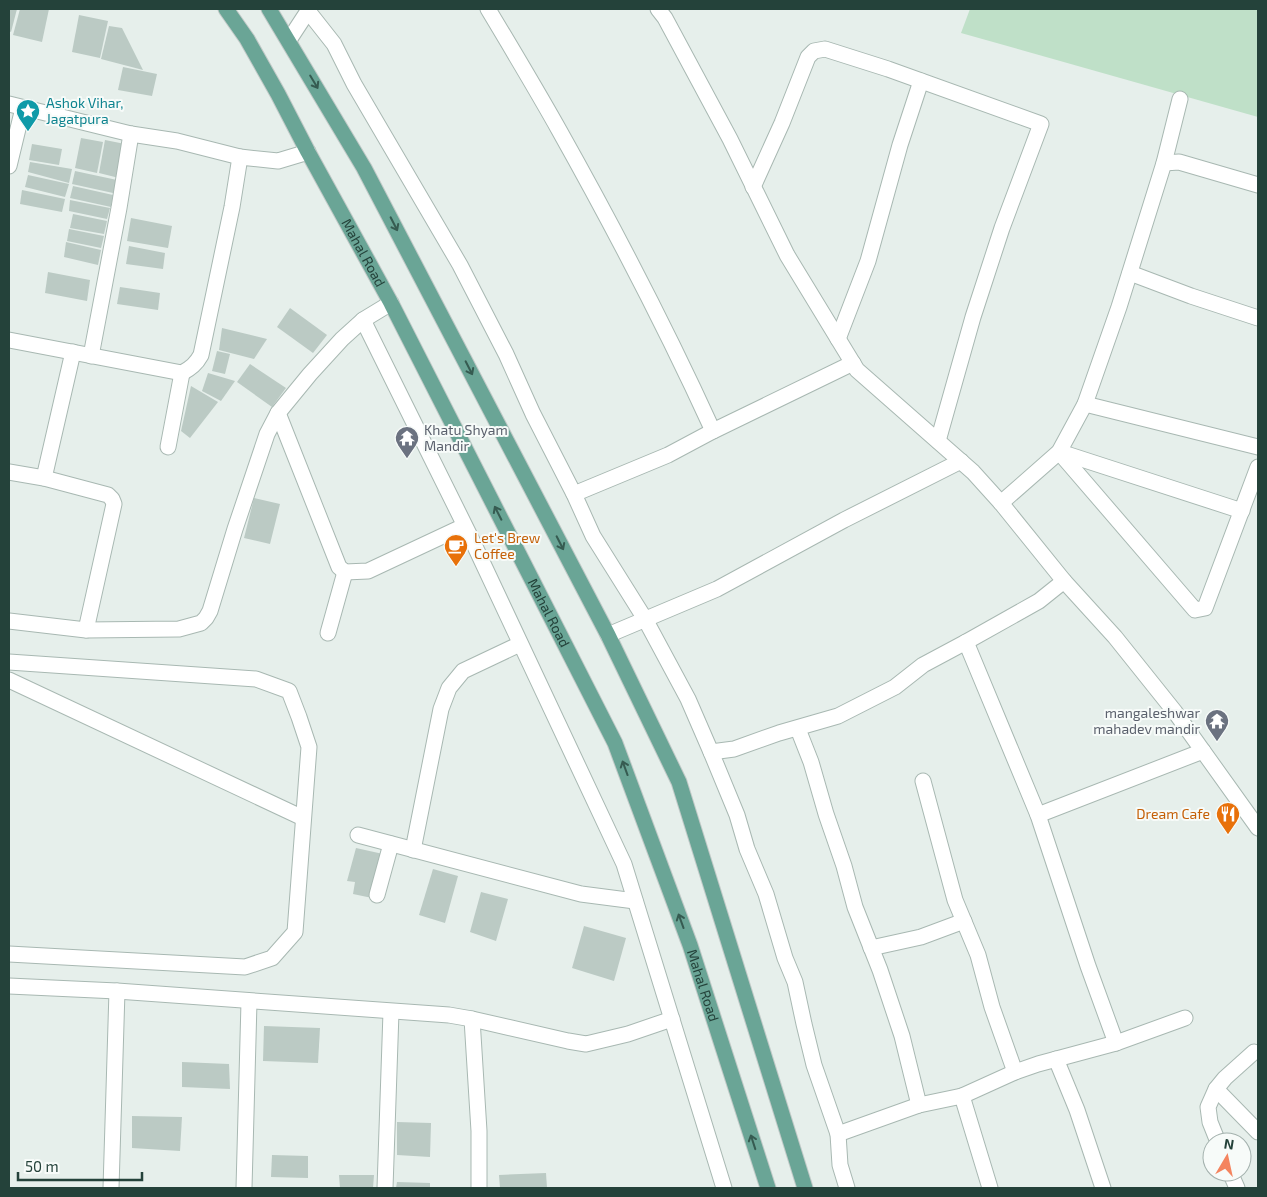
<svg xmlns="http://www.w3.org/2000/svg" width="1267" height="1197" font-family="'Exo 2',sans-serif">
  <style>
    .green { fill: #bfe0c8 }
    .building { fill: #bbcac4 }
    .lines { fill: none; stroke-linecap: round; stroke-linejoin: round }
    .minor-casing { stroke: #a8b8b2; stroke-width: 17 }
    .major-casing { stroke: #c2cac8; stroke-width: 17 }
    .minor { stroke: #fff; stroke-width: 15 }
    .major { stroke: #6aa596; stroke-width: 15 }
    .oneway { stroke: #365b51 }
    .labels { text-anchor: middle; stroke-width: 4; stroke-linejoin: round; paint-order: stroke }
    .culture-label { font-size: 14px; fill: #0d838f; stroke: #f7fbf9; text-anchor: start }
    .street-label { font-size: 14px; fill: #24423a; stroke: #f7fbf9 }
    .worship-label { font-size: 14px; fill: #5b616d; stroke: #f7fbf9; text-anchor: start }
    .food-label { font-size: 14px; fill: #c56008; stroke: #f7fbf9; text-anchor: start }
  </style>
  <rect width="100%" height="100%" fill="#e6efeb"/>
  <polygon class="green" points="970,9 1258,9 1258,117 961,33"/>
  <g class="building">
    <polygon points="9,9 17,9 11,32 9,31"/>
    <polygon points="20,9 49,9 42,42 13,35"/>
    <polygon points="79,15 108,21 100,58 72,52"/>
    <polygon points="109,26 122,28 143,70 101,59"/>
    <polygon points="123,67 157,74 152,96 118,90"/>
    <polygon points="81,138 103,142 97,173 75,168"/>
    <polygon points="105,140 125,144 119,178 99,173"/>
    <polygon points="32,144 62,149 59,165 29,160"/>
    <polygon points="30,162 72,169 69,183 28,172"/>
    <polygon points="75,171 117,180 113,193 72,184"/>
    <polygon points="28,175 69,184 65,197 25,187"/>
    <polygon points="73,186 113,195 111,207 70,198"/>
    <polygon points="22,190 65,199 62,212 20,204"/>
    <polygon points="70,200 110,208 107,219 69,211"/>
    <polygon points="73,214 107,221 104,234 70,228"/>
    <polygon points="131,218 172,226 168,248 127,241"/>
    <polygon points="69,229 104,236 101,248 67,241"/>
    <polygon points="66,242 101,250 98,265 64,257"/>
    <polygon points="129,246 165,253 163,269 126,264"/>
    <polygon points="48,272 90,280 87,301 45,293"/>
    <polygon points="120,287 160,293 158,310 117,304"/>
    <polygon points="290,308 327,335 313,353 277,327"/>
    <polygon points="222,328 267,339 254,359 219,350"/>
    <polygon points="217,351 230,354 225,374 212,371"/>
    <polygon points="250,364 286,388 272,407 237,382"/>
    <polygon points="208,373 235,381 221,401 202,391"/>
    <polygon points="191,386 218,402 190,438 181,431"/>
    <polygon points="254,498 280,504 270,544 244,538"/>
    <polygon points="356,848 383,854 372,898 353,894 355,882 347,881"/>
    <polygon points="433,869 458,876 445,923 419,915"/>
    <polygon points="481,892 508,899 496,941 470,932"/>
    <polygon points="584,926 626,938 614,981 572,968"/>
    <polygon points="264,1026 320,1028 318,1063 263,1061"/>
    <polygon points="182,1062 229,1064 230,1089 182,1087"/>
    <polygon points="132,1116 182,1117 180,1151 132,1148"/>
    <polygon points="397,1122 431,1123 430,1157 397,1155"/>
    <polygon points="272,1155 308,1156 308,1178 271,1177"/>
    <polygon points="546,1173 547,1188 500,1188 499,1175"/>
    <polygon points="339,1175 374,1175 373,1188 340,1188"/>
    <polygon points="397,1182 430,1183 430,1188 396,1188"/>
  </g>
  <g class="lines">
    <g class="minor-casing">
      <g id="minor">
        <path d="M488,9C512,49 536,89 559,130C614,228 666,328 713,431"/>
        <polyline points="658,9 665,18 730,139 787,255 857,370 973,472 1001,503 1064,581 1115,637 1175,712 1258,828"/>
        <polyline points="308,11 334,44 354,84 460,265 506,354 533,414 574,494 593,536 645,619 688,699 711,752 737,815 747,849 766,894 785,958 795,982 804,1024 814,1065 838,1134 840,1165 847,1188"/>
        <polyline points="289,40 308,11 309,9"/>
        <polyline points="9,104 131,134 177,141 240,157"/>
        <polyline points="1164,163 1179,162 1258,185"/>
        <polyline points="9,166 23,108"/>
        <polyline points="753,187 782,123 808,57 814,51 825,49 888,69 1041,124 1002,228 973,317 938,441"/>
        <polyline points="1130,273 1191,296 1258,318"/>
        <polyline points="391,303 363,320 471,538 624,864 724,1188"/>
        <polyline points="838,339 868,261 900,145 921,81"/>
        <path d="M9,340L182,373C191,368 196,364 201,355L232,207L240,157L278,161L308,152"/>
        <polyline points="91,356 119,208 131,134"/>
        <polyline points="1085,404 1258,447"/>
        <polyline points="278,413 339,567 345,572 368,571 464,526"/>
        <polyline points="168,447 182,373"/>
        <polyline points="1059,452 1195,610 1205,608 1258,467"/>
        <polyline points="1060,452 1242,511"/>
        <polyline points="9,472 44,478 108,495 112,499 114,504 86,630 9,621"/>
        <polyline points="44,478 73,352"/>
        <polyline points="574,494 668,455 713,431 853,363"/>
        <polyline points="1001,503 1059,452 1085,404 1119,307 1164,163 1180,99"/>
        <polyline points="86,630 179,629 201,623 206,618 210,611 235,529 267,434 278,413 310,374 342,339 363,320"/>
        <polyline points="328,633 345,572"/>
        <polyline points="608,635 717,589 844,520 961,461"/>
        <polyline points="966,642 1038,815 1088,966 1116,1043"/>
        <polyline points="9,662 256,679 289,691 299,717 309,747 295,932 272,958 245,967 9,954"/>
        <polyline points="9,680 303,818"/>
        <polyline points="798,729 811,762 826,814 844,866 855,907 880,970 902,1036 919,1105"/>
        <polyline points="711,752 734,749 779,733 838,716 895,687 923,665 966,642 1039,601 1064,581"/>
        <polyline points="923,781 955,900 978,955 992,1007 1015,1072"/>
        <polyline points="1038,815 1203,751"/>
        <polyline points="358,835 581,894 635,901"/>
        <polyline points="413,850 441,709 449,688 463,671 520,644"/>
        <polyline points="377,895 391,844"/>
        <polyline points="871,948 921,937 964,921"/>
        <polyline points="9,986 117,991 449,1015 472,1019 568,1041 586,1044 628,1034 672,1019"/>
        <polyline points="472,1019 479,1131 479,1188"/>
        <polyline points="1056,1059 1077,1110 1103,1188"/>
        <polyline points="1216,1089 1258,1132"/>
        <polyline points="962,1096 990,1188"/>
        <polyline points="838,1134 919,1105 962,1096 1015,1072 1038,1064 1116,1043 1185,1018"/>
        <polyline points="1218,1142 1210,1122 1208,1107 1216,1089 1225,1078 1254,1052"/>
        <polyline points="1230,1172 1237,1188"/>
        <polyline points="111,1188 117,991"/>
        <polyline points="244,1188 249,1002"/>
        <polyline points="385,1188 391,1012"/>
      </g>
    </g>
    <g class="major-casing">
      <g id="major">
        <path id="s1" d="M226,9L247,39L278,94L308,152L391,303L615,743L690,945L768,1188"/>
        <polyline points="269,9 364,168 608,635 679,782 805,1188"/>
      </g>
    </g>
    <use href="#minor" class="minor"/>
    <use href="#major" class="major"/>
  </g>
  <defs><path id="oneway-shaft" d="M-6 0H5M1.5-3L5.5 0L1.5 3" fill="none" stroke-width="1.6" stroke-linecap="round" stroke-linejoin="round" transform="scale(1.25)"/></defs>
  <g class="oneway">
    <use href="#oneway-shaft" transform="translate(314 82) rotate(59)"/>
    <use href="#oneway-shaft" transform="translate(394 224) rotate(63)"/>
    <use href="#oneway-shaft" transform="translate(469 368) rotate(63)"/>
    <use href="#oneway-shaft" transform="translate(498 513) rotate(-117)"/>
    <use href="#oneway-shaft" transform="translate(560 543) rotate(63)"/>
    <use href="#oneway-shaft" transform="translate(625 768) rotate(-110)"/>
    <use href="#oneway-shaft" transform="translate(681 921) rotate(-110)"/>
    <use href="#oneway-shaft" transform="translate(753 1142) rotate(-108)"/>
  </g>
  <defs>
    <g id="sight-pin" transform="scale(1.25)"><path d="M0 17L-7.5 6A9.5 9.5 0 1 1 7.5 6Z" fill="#0f9aa8" stroke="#f7fbf9"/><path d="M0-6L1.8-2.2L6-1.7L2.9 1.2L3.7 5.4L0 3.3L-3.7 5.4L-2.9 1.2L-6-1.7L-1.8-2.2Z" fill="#fff"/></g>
    <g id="temple-pin" transform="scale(1.25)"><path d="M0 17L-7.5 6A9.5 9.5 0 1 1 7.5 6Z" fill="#6b7280" stroke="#f7fbf9"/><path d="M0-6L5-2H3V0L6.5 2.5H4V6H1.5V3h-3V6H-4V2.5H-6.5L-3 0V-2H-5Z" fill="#fff"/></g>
    <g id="cafe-pin" transform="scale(1.25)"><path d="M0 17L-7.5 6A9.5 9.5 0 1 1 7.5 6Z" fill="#e8710a" stroke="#f7fbf9"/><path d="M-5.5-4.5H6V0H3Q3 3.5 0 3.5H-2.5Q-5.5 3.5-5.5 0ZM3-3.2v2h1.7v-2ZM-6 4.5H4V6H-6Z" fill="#fff"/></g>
    <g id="restaurant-pin" transform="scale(1.25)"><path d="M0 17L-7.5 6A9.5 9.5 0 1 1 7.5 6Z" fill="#e8710a" stroke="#f7fbf9"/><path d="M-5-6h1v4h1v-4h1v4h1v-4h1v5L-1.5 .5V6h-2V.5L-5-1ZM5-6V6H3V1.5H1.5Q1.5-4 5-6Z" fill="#fff"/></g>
  </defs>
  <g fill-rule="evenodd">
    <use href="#sight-pin" x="28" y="111"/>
    <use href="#temple-pin" x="407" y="438"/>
    <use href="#cafe-pin" x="456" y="546"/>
    <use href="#temple-pin" x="1217" y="721"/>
    <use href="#restaurant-pin" x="1228" y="814"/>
  </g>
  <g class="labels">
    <g class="culture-label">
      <text x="46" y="108">Ashok Vihar,<tspan x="46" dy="16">Jagatpura</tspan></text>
    </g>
    <g class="street-label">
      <text dy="5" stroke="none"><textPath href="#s1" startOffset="280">Mahal Road</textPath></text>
      <text dy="5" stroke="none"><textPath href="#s1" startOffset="685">Mahal Road</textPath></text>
      <text dy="5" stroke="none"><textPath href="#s1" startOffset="1089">Mahal Road</textPath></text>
    </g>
    <g class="worship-label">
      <text x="424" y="435">Khatu Shyam<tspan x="424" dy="16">Mandir</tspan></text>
      <text x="1200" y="718" text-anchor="end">mangaleshwar<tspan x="1200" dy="16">mahadev mandir</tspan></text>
    </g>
    <g class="food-label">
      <text x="474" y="543">Let's Brew<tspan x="474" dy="16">Coffee</tspan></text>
      <text x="1210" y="819" text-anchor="end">Dream Cafe</text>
    </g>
  </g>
  <rect width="1267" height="1197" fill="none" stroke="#24423a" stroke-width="20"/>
  <g transform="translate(1227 1157) rotate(9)"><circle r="24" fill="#f7fbf9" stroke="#a3b1ad"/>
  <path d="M0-4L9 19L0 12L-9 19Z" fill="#f4845f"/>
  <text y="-8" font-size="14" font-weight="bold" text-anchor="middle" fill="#24423a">N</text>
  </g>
  <path d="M18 1172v8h124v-8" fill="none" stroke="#24423a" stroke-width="2.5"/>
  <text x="25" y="1172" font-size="15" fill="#24423a" stroke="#f7fbf9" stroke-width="4" paint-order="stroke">50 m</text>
</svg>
